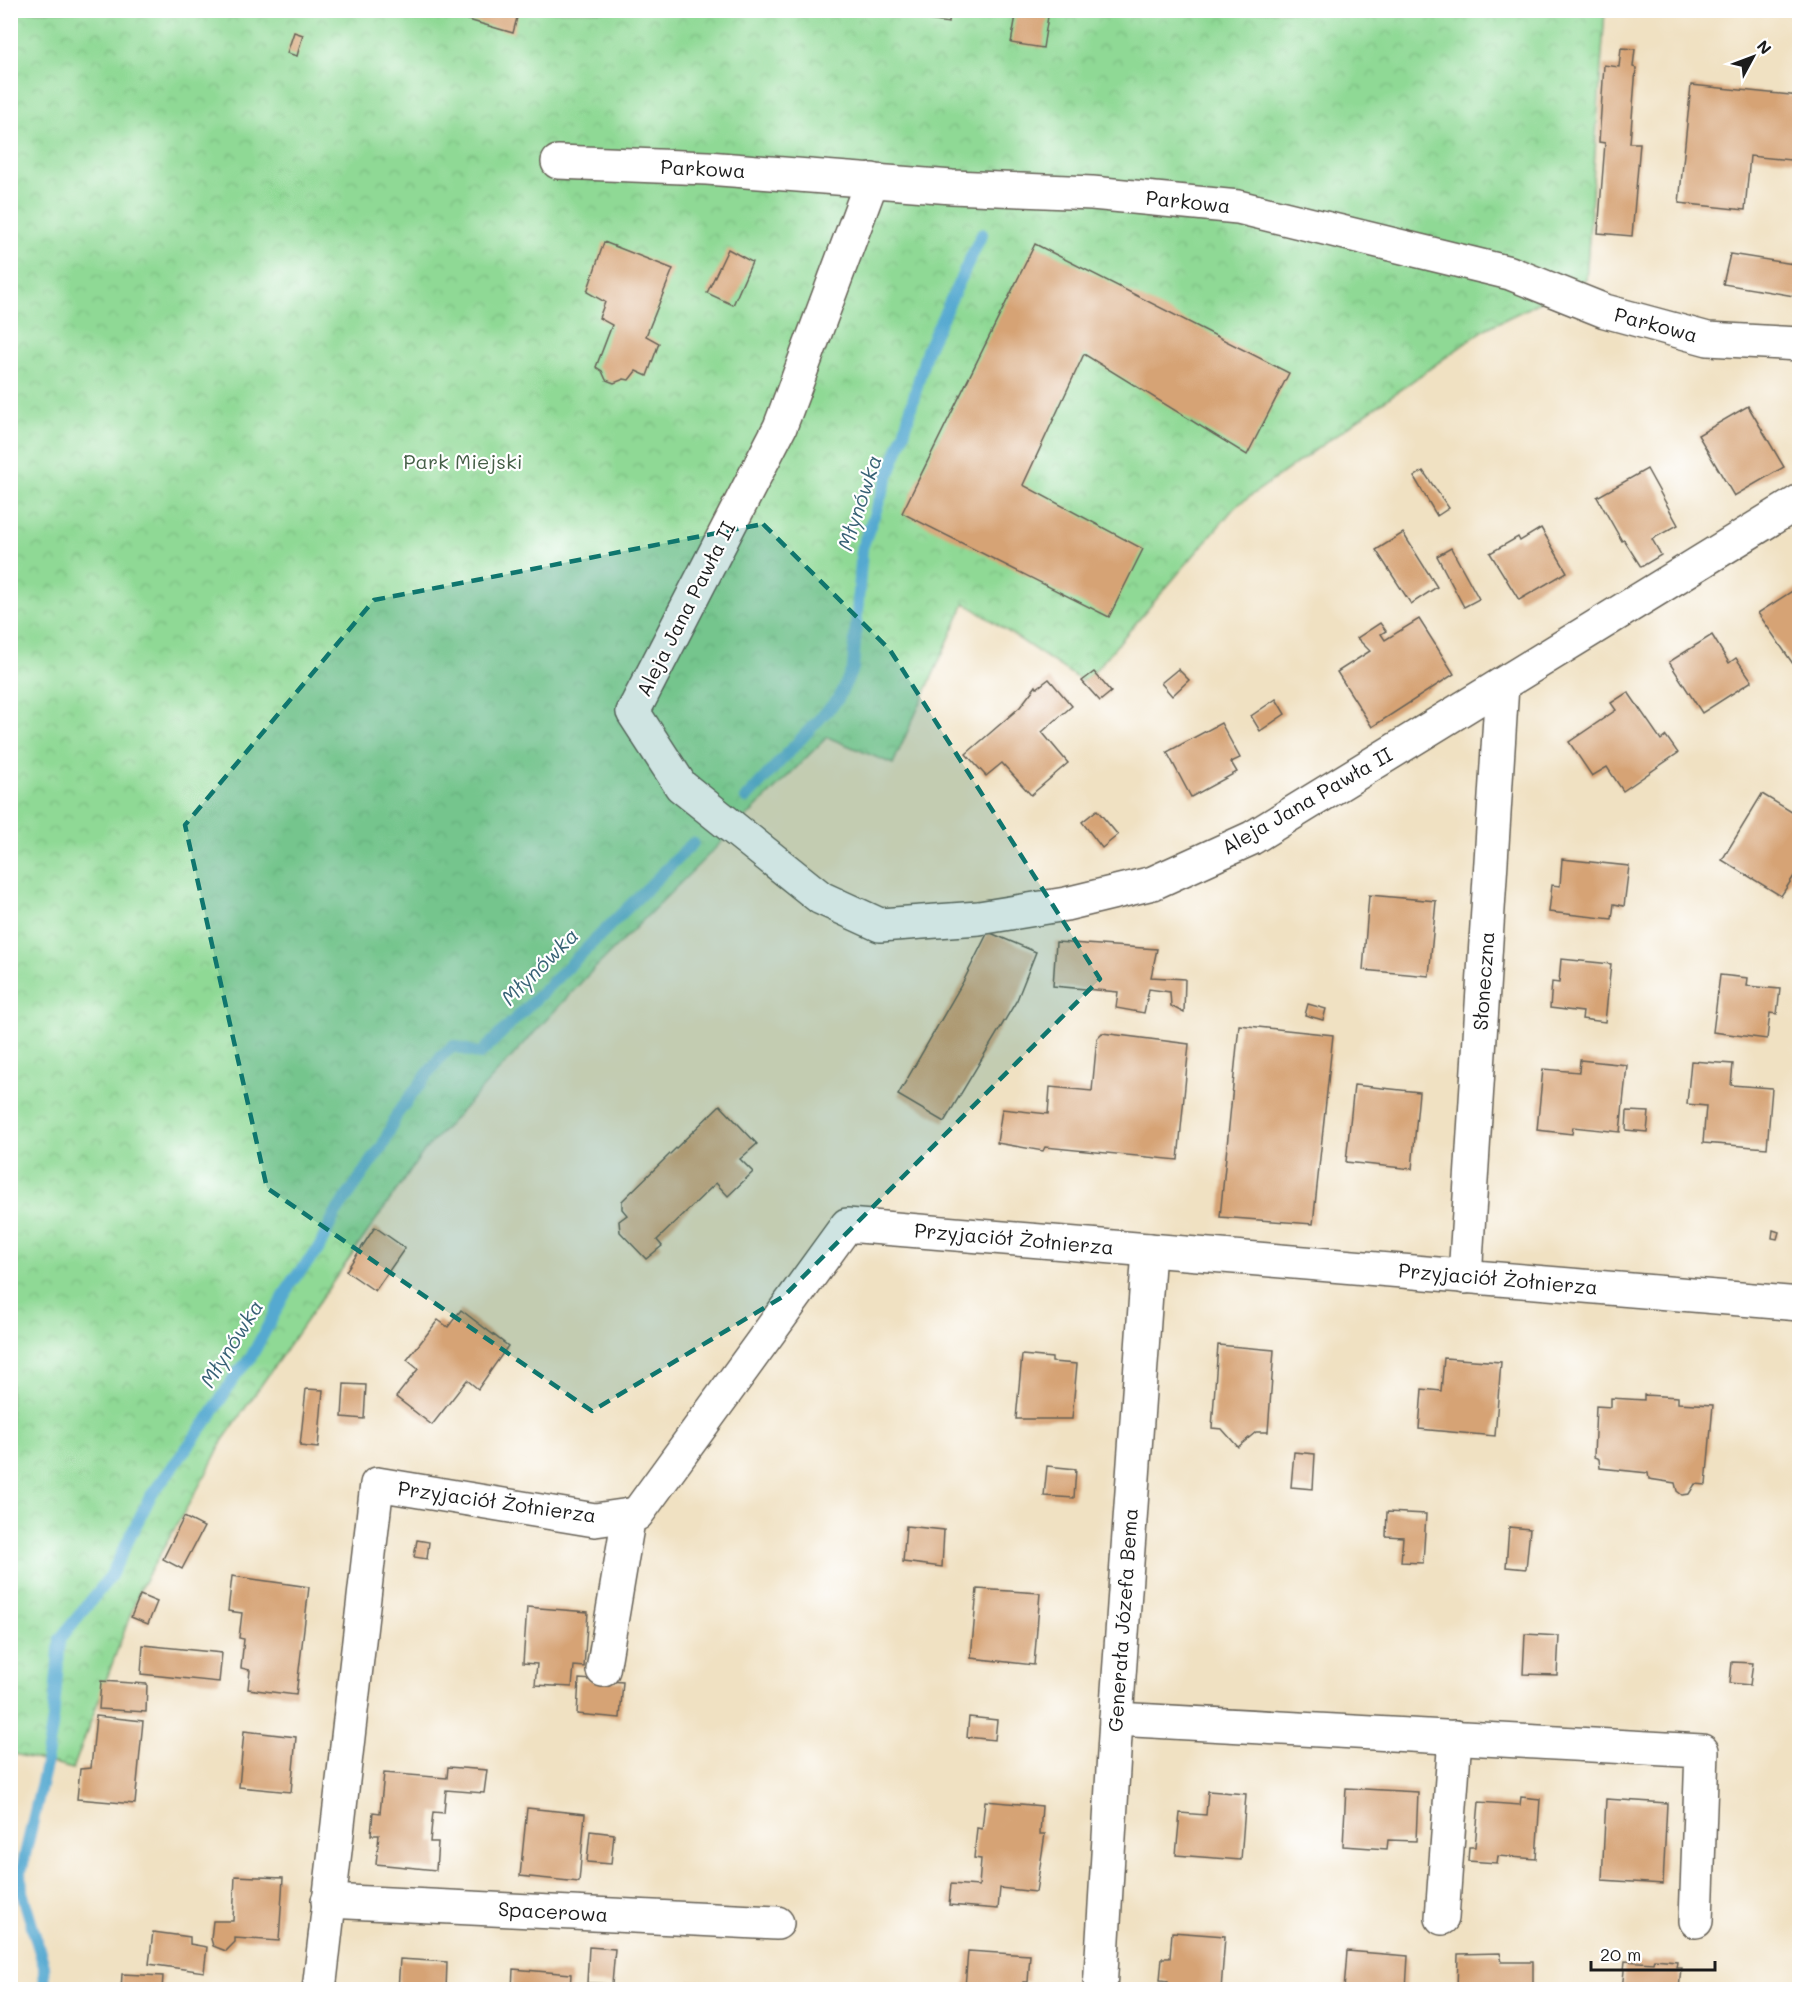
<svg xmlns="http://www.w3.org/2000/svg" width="1810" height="2000" font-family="Mali,sans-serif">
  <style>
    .park { fill: url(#park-crowns); stroke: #567a58; stroke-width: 1.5 }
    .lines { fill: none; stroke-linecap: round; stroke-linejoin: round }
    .stream { stroke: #54a9d0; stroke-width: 12 }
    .building { fill: #d6a374 }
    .minor-casing { stroke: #666156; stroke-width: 36 }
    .minor { stroke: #fff; stroke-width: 33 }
    .marked { fill: #0f766e; fill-opacity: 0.2; stroke: #0f766e; stroke-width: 4.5; stroke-dasharray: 12 8; stroke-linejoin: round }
    .labels { text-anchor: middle; stroke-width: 4.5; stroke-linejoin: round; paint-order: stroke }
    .street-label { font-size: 20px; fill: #1c1c1c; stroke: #fff }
    .park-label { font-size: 20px; fill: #445e46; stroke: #fff }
    .water-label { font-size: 21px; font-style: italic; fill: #386276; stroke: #fff }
  </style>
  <defs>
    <pattern id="park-crowns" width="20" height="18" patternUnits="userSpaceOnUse" patternTransform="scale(1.5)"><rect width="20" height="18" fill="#8fd995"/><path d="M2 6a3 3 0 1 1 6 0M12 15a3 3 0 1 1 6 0" fill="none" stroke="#7bba80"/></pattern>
  </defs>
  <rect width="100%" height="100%" fill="#fff"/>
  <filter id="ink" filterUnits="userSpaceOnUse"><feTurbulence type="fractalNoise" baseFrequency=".0167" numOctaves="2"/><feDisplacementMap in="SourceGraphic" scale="12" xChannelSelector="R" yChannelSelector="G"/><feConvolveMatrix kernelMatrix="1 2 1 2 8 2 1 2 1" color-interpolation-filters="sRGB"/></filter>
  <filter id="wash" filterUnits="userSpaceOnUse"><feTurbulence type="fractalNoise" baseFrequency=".008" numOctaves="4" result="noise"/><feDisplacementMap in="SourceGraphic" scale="24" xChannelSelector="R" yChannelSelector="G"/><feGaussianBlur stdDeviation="1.35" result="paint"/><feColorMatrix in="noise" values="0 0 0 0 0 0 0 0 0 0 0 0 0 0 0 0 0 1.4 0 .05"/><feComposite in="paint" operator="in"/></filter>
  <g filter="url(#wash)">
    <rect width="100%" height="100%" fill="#f0e1c2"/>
    <polygon class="park" points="10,11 1605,11 1586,280 1487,328 1235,507 1094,672 1082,681 965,603 893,764 827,737 589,974 424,1151 223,1440 206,1474 140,1589 73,1769 10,1753"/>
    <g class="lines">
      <g class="stream">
        <polyline points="746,798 838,699 853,668 862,548 904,433 927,350 982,234"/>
        <polyline points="45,1990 44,1966 22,1892 21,1872 45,1769 53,1720 60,1639 110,1577 150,1497 209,1418 237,1373 250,1359 292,1281 318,1250 335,1214 383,1145 397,1114 442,1055 454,1046 480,1054 693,843"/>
      </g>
    </g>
    <g id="blocks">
      <g class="building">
        <polygon points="434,10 519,10 513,33"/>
        <polygon points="929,10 950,10 949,23 928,20"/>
        <polygon points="1017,10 1049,10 1043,48 1011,43"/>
        <polygon points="294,32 303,35 297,56 287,53"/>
        <polygon points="1621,48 1635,49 1633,67 1636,68 1630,143 1640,143 1632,236 1598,233 1605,143 1599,142 1604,65 1619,67"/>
        <polygon points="1691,85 1800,96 1800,161 1750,156 1745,210 1679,203"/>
        <polygon points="604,242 673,269 646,336 659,343 647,376 636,371 629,380 624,379 614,383 606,380 602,371 596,367 612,325 599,318 605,302 587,292"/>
        <polygon points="1035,244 1289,373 1247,455 1084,354 1023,485 1143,549 1109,617 902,513"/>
        <polygon points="728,249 752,262 733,305 707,293"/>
        <polygon points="1730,254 1800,265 1800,297 1723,284"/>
        <polygon points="1800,385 1800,404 1795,392"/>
        <polygon points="1748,406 1784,467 1734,496 1698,435"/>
        <polygon points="1647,469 1678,525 1652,539 1661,555 1641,567 1624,540 1622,541 1597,497"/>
        <polygon points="1423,471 1449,508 1437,516 1414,477"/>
        <polygon points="1541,528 1567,572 1519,600 1490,553 1518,537 1520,541"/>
        <polygon points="1403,533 1437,587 1411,604 1376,550"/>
        <polygon points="1451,548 1479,599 1464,607 1437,556"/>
        <polygon points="1800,586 1800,674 1758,613"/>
        <polygon points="1419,619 1454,674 1372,727 1337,672 1370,651 1357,638 1380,623 1386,631 1381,634 1385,640"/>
        <polygon points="1712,635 1729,663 1736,658 1752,681 1702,713 1669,662"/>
        <polygon points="1178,669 1189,680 1172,696 1161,683"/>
        <polygon points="1094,672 1111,692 1100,701 1082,681"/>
        <polygon points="1049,679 1072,706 1042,732 1068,763 1031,795 1002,763 986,776 966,754 1020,707 1036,686 1037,688"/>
        <polygon points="1628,692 1661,740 1666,736 1678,753 1623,791 1607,767 1592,776 1569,742 1616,710 1611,703"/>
        <polygon points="1276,699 1285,714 1260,731 1251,716"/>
        <polygon points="1221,723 1240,758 1231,762 1237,772 1191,797 1167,752"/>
        <polygon points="1762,794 1800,817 1800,867 1781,896 1722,860"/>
        <polygon points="1097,810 1118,835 1102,848 1082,822"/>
        <polygon points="1562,859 1629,866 1624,906 1614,904 1612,919 1549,912 1552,885 1560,886"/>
        <polygon points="1369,895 1436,901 1429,976 1363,970"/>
        <polygon points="988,932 1036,952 1017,1000 944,1122 898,1095 964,980"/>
        <polygon points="1056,942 1157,949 1151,977 1185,979 1184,1013 1171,1006 1170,992 1149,989 1144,1013 1116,1008 1118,992 1053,986"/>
        <polygon points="1561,959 1611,964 1605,1022 1582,1019 1583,1012 1550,1008 1552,982 1559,983"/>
        <polygon points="1720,975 1748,978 1747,986 1780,989 1777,1014 1770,1013 1767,1039 1713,1032"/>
        <polygon points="1308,1004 1326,1009 1323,1020 1305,1015"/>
        <polygon points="1239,1025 1333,1035 1313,1224 1220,1217"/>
        <polygon points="1102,1033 1189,1044 1178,1160 1045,1147 1043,1151 997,1143 1002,1109 1048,1114 1050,1087 1092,1091 1097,1038"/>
        <polygon points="1580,1060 1627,1065 1620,1132 1573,1127 1572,1134 1537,1130 1543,1069 1579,1072"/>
        <polygon points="1691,1061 1733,1064 1731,1085 1772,1088 1767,1148 1703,1143 1706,1106 1687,1104"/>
        <polygon points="1354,1085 1419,1092 1412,1169 1346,1162"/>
        <polygon points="720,1105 757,1144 740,1159 753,1172 728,1196 716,1183 657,1240 662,1246 646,1259 620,1232 619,1221 627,1215 622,1209 622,1201"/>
        <polygon points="1627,1111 1649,1112 1647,1132 1626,1130"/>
        <polygon points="375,1227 405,1248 375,1291 346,1271"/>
        <polygon points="1773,1230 1779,1232 1777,1239 1772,1238"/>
        <polygon points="461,1310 508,1346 478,1389 467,1380 432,1425 396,1397 418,1369 407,1360 438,1320 448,1327"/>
        <polygon points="1218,1345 1274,1350 1268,1432 1256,1432 1238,1447 1222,1429 1212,1428"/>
        <polygon points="1022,1355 1052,1358 1052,1362 1077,1364 1072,1419 1016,1419"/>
        <polygon points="1444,1358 1501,1362 1495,1436 1419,1429 1422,1389 1441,1391"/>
        <polygon points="344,1384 366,1385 364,1419 342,1417"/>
        <polygon points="306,1389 323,1390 318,1448 300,1446"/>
        <polygon points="1644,1395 1678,1397 1678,1403 1713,1405 1706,1485 1695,1484 1689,1494 1682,1495 1677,1491 1675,1483 1649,1479 1648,1473 1600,1468 1599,1459 1594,1457 1596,1406 1611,1407 1611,1398 1644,1400"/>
        <polygon points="1294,1452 1315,1454 1313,1489 1291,1487"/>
        <polygon points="1047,1466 1076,1469 1074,1498 1044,1496"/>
        <polygon points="1387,1512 1426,1514 1423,1563 1401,1562 1403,1537 1386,1536"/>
        <polygon points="184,1517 204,1527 182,1569 163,1559"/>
        <polygon points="906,1526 944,1530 942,1567 903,1562"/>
        <polygon points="1509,1527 1530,1529 1526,1569 1506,1567"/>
        <polygon points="417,1540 429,1542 427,1559 414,1557"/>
        <polygon points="232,1576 309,1587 296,1695 248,1689 250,1670 241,1668 244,1639 239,1638 242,1613 228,1611"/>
        <polygon points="977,1589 1040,1593 1034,1665 971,1658"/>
        <polygon points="140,1595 157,1602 148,1624 131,1617"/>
        <polygon points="527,1607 588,1612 584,1667 574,1666 572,1687 535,1685 537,1664 523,1663"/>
        <polygon points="1525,1634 1559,1636 1557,1675 1523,1674"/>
        <polygon points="143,1645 222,1653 219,1682 141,1674"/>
        <polygon points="1732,1662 1753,1663 1750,1685 1730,1683"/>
        <polygon points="579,1679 623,1682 620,1718 577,1714"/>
        <polygon points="101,1681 147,1684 146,1712 99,1709"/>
        <polygon points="96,1716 143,1721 135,1804 77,1799 80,1769 91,1768"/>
        <polygon points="969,1717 997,1720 995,1740 967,1737"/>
        <polygon points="244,1731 296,1737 291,1792 239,1787"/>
        <polygon points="448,1767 487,1770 484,1793 446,1790 444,1813 433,1812 430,1842 438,1842 436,1870 376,1864 379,1835 371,1835 373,1812 380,1813 384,1773 447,1778"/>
        <polygon points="1346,1788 1418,1792 1416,1841 1388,1840 1387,1849 1343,1846"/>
        <polygon points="1208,1791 1246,1794 1241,1860 1176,1855 1180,1813 1206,1815"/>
        <polygon points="1521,1797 1540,1799 1536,1859 1498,1856 1497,1863 1468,1861 1469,1847 1475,1847 1479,1802 1520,1805"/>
        <polygon points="1606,1799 1667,1803 1663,1884 1602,1880"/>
        <polygon points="985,1801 1042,1806 1040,1834 1045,1834 1036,1892 1000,1888 998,1909 949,1905 951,1884 979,1886 981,1859 974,1858 977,1828 982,1829"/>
        <polygon points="527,1808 585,1814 579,1882 520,1876"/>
        <polygon points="590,1831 614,1834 611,1864 587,1862"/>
        <polygon points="235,1876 283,1878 279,1941 235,1938 235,1942 226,1951 213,1946 211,1939 213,1921 233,1921"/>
        <polygon points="153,1932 190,1937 190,1944 207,1947 204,1972 149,1964"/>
        <polygon points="1172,1932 1225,1936 1221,1990 1167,1990 1168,1981 1160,1980 1162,1958 1170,1958"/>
        <polygon points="589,1947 615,1949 612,1984 587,1983"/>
        <polygon points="968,1951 1030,1955 1028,1982 1023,1982 1023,1990 960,1990 960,1986 965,1987"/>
        <polygon points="1347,1951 1408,1956 1406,1990 1344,1990"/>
        <polygon points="1500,1953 1502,1962 1533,1962 1533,1990 1457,1990 1458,1954"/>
        <polygon points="400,1959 447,1962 446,1990 398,1990"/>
        <polygon points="1654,1959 1677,1961 1676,1967 1681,1967 1679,1990 1622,1990 1625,1961 1653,1963"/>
        <polygon points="513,1969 571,1974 570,1990 512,1990"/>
        <polygon points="122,1974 163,1976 162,1990 121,1990"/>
        <polygon points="690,1981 752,1988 752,1990 689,1990"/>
      </g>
    </g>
  </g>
  <g filter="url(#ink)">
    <use href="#blocks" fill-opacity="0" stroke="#666156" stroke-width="1.5"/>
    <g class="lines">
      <g class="minor-casing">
        <g id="minor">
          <polyline points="558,162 707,168 952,187 1092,193 1238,207 1510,273 1605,311 1708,339 1800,344"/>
          <polyline points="872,180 780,427 633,712 681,786 821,898 880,925 979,918 1066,904 1153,883 1252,838 1800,501"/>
          <polyline points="1465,1277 1502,685"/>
          <polyline points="603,1670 629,1515"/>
          <polyline points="1116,1719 1702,1751 1696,1921"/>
          <polyline points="328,1901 777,1923"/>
          <polyline points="1442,1918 1455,1737"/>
          <polyline points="319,1990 377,1484 595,1520 637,1514 847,1225 1800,1304"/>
          <polyline points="1100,1990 1116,1719 1149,1250"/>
        </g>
      </g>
      <use href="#minor" class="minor"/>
    </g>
  </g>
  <path class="marked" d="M763,524L890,650L1100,979L784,1296L592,1411L267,1188L185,825L374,600Z"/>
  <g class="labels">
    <g class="street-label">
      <text transform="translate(703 169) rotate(3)" y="7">Parkowa</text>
      <text transform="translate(1188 202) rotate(6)" y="7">Parkowa</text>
      <text transform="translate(1656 325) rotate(15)" y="7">Parkowa</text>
      <text transform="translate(686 609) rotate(-63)" y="7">Aleja Jana Pawła II</text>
      <text transform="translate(1307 801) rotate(-30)" y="7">Aleja Jana Pawła II</text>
      <text transform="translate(1484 981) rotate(-86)" y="7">Słoneczna</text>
      <text transform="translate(1014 1239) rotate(5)" y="7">Przyjaciół Żołnierza</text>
      <text transform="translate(1498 1279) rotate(5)" y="7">Przyjaciół Żołnierza</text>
      <text transform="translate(497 1502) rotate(8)" y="7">Przyjaciół Żołnierza</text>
      <text transform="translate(1123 1620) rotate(-86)" y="7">Generała Józefa Bema</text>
      <text transform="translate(553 1912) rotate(3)" y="7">Spacerowa</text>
    </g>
    <g class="park-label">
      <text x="463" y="469">Park Miejski</text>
    </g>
    <g class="water-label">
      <text transform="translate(860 503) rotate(-72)" y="7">Młynówka</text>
      <text transform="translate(540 967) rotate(-45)" y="7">Młynówka</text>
      <text transform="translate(232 1344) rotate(-58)" y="7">Młynówka</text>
    </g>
  </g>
  <rect width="1810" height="2000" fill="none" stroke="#fff" stroke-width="36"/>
  <g transform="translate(1753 57) rotate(49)" stroke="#ffffff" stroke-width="4.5" paint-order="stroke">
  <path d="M0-4.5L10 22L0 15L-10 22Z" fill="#1c1c1c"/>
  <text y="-9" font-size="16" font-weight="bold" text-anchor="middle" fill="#1c1c1c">N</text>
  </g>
  <path d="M1591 1961v9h124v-9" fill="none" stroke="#1c1c1c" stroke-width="3"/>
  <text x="1600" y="1961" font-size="18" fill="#1c1c1c" stroke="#ffffff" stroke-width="4.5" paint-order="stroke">20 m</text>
</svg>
